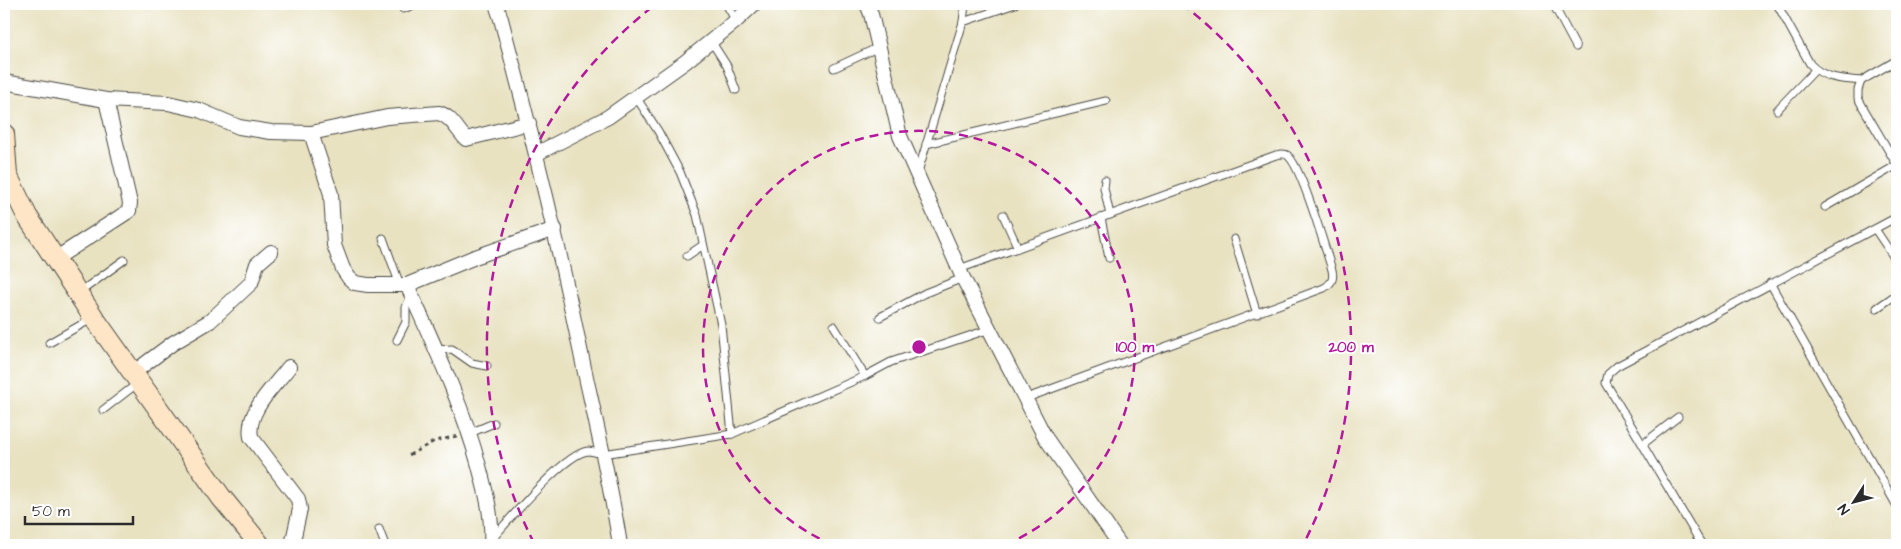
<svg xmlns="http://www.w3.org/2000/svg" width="1901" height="549" font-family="'Architects Daughter',sans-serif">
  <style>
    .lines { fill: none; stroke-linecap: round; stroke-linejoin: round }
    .lane-casing { stroke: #474642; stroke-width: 9 }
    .street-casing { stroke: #474642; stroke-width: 16 }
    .secondary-casing { stroke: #474642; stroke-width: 22 }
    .path { stroke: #474642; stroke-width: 2.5; stroke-dasharray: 4 4; stroke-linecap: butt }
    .lane { stroke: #fff; stroke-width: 7 }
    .street { stroke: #fff; stroke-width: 14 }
    .secondary { stroke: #fde5c5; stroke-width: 20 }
    .ring { fill: none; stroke: #b5179e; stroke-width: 2.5; stroke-dasharray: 9 6 }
    .centre { fill: #b5179e; stroke: #fff; stroke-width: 2.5 }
    .ring-label { font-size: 15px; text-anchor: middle; font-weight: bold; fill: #b5179e; stroke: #fff; stroke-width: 4; stroke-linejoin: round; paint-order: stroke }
  </style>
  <rect width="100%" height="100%" fill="#fff"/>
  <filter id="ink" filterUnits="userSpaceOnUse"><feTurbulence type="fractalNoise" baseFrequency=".02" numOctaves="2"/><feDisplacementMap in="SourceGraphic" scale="10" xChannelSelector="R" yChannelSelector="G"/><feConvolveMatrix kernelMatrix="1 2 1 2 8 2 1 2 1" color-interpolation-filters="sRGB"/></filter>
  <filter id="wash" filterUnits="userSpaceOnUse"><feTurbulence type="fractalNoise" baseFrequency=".0096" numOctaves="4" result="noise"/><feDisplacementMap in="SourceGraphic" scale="20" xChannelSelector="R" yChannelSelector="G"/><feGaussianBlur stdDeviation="1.12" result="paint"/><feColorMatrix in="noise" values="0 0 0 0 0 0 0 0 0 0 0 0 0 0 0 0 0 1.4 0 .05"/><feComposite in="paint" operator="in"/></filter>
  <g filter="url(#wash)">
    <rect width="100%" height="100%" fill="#e8e2c1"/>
  </g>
  <g filter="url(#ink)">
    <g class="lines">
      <g class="lane-casing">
        <g id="lane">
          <polyline points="726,4 736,21"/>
          <polyline points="1553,4 1576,47"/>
          <path d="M1777,4L1810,64C1824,79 1842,79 1861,81"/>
          <polyline points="403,9 416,4"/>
          <polyline points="963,22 1015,4"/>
          <polyline points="711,41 727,66 736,90"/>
          <polyline points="1897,60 1861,81 1858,90 1858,98 1864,109 1897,165"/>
          <polyline points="834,68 879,47"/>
          <polyline points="636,97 658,131 680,172 697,215 721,325 732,434"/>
          <polyline points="1777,110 1815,70"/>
          <polyline points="926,144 1106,101"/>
          <polyline points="918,172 963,22 965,4"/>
          <polyline points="1105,180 1104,188 1110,215"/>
          <polyline points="1825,207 1897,165"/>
          <polyline points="1003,215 1018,248"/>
          <polyline points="1101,218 1109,258"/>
          <polyline points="1875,229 1897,262"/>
          <polyline points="383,238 400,285"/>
          <polyline points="1234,239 1257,314"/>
          <polyline points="687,256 703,245"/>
          <path d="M959,269L1276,155C1280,154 1284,153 1287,155C1301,164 1326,251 1332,270C1334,279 1332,283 1324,288L1024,399"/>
          <polyline points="1770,283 1897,506"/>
          <polyline points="80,292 124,260"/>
          <polyline points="1877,308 1897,294"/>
          <polyline points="880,317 925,293 963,278"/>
          <polyline points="834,326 865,376"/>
          <polyline points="397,340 406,322 406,307 411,296"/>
          <polyline points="49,343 93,318"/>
          <polyline points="437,350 452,349 472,363 487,366"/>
          <polyline points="103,410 138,383"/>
          <polyline points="470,433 494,423"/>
          <polyline points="1643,444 1678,417"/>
          <polyline points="379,529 385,545"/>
          <path d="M492,539C509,520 565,453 588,451C592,451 598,453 603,454L732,434L865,376L891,362L990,329"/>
          <polyline points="1702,545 1606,383 1608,374 1617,366 1897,217"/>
        </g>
      </g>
      <g class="street-casing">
        <g id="street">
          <path d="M496,4L501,19C532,134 560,250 584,368C597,427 611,486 620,545"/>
          <polyline points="867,4 871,14 900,136 963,278 1045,437 1120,545"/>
          <path d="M4,82L106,100L168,103L199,110L239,127L271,132L311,133L387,117L439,113C452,117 457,130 466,139L529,123"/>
          <polyline points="311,133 331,194 334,245 343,269 349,278 355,283 368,285 407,285 475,257 555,229"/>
          <polyline points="536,154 608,117 685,62 736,21 754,4"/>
          <polyline points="55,259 129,211 130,203 106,100"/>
          <path d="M407,285C434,345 462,403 479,466C486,492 493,518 491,545"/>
          <path d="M289,367C274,387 246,411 251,437L298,499L300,509L292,545"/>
          <polyline points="133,373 173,343 210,321 251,283 257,264 271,252"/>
        </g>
      </g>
      <g class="secondary-casing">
        <polyline id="secondary" points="4,134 7,175 27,216 94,318 221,497 260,545"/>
      </g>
      <polyline class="path" points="409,455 435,441 457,436"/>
      <use href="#lane" class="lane"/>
      <use href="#street" class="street"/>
      <use href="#secondary" class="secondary"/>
    </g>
  </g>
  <g class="ring">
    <path d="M833 545A216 216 0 1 1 1005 545"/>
    <path d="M534 543A432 432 0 0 1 656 4M1182 4A432 432 0 0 1 1304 543"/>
  </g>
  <circle cx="919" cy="347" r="8" class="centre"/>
  <g class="ring-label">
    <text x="1135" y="352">100 m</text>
    <text x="1351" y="352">200 m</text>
  </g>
  <rect width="1901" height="549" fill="none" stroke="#fff" stroke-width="20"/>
  <g transform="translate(1854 502) rotate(234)" stroke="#ffffff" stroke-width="4" paint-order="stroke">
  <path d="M0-4L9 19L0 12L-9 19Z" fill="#2b2b2b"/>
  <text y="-8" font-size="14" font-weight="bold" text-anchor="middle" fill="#2b2b2b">N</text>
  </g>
  <path d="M25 516v8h108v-8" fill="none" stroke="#2b2b2b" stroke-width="2.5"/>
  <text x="32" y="516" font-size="15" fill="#2b2b2b" stroke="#ffffff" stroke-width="4" paint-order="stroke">50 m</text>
</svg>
